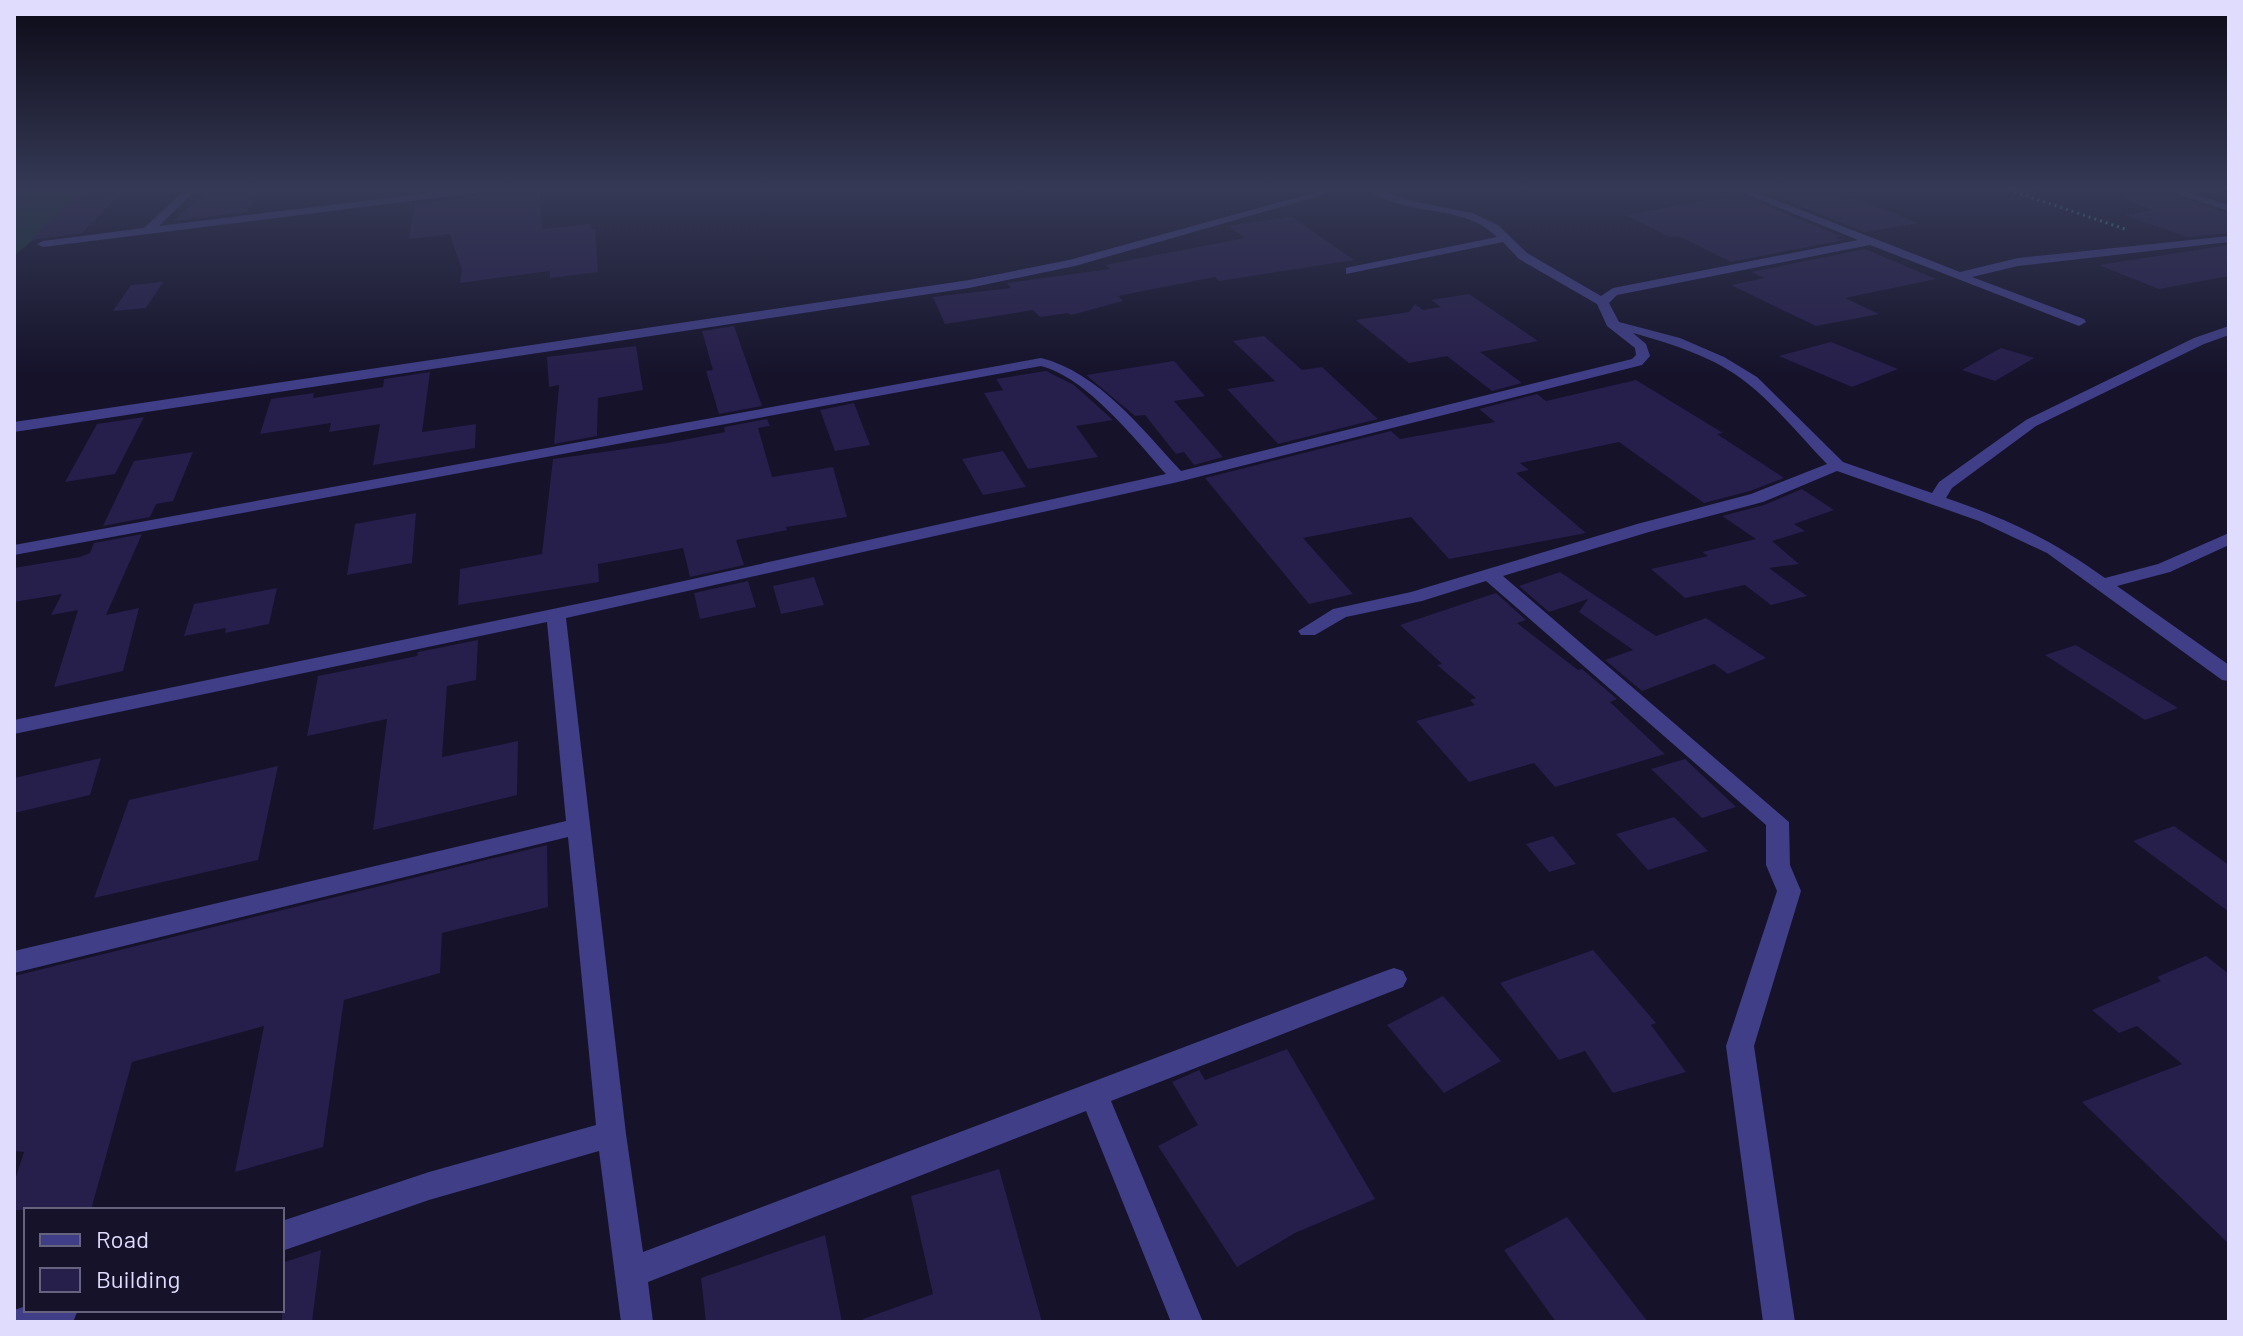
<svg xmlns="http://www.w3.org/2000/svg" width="2243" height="1336" font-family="Barlow,sans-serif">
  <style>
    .green { fill: #153432 }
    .building { fill: #261e4b }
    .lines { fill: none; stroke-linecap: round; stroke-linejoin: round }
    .path { stroke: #35b9ac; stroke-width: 3; stroke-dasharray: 2 4; stroke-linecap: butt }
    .minor { fill: #3f3e87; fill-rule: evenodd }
  </style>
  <rect width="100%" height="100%" fill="#15122a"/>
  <polygon class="green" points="14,190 92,190 14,256"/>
  <g class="building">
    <polygon points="207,190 262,190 246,212 174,221"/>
    <polygon points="483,190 540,190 542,229 590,224 591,229 595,229 598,272 550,278 550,271 460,283 462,270 450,234 409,239 415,204 475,196"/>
    <polygon points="1834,190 1918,223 1865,232 1761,191"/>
    <polygon points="2115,190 2162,190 2229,214 2229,233 2188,237 2125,215 2153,210 2114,195"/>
    <polygon points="122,192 82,233 31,240 74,196"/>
    <polygon points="1739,194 1840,236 1835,237 1843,240 1731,262 1679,236 1670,237 1626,215"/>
    <polygon points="1292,217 1354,260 1219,281 1215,277 1118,296 1123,301 1071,315 1068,313 1040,317 1033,310 945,324 933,297 1011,288 1007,283 1110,269 1105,265 1245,238 1229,226"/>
    <polygon points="2229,245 2229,276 2159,289 2099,265"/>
    <polygon points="1865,249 1936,279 1845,298 1879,314 1816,326 1731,285 1764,278 1751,272"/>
    <polygon points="163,282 146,308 113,311 131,285"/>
    <polygon points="1469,294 1538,341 1480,352 1522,383 1492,391 1447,356 1409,363 1356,320 1409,312 1415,304 1423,310 1441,307 1431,300"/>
    <polygon points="734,326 762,406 719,414 706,371 713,370 702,331"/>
    <polygon points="1264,336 1302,370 1322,367 1378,419 1278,444 1227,389 1275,381 1233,341"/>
    <polygon points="1831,342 1898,369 1852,387 1779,356"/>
    <polygon points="636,346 643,390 598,398 597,436 554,444 559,385 549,387 547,357"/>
    <polygon points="2001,348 2034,358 1995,381 1962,370"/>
    <polygon points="1174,361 1205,396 1174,401 1223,457 1194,465 1184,452 1176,454 1145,415 1135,416 1086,375"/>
    <polygon points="1046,371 1074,385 1113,420 1076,426 1098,457 1028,469 984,393 1003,390 996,379"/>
    <polygon points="430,372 422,432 476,424 475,448 373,465 380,424 329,432 331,423 260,434 271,399 314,393 313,398 383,387 384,379"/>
    <polygon points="1636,380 1723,433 1717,434 1784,478 1750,491 1704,503 1619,442 1520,463 1529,470 1516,473 1586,533 1449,559 1411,517 1303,538 1353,594 1309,604 1205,478 1391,431 1400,439 1495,422 1479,409 1537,394 1546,401"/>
    <polygon points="854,403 870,445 835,451 820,410"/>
    <polygon points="144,417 115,474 65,482 97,424"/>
    <polygon points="767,419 770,426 758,428 772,477 833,467 847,517 786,527 787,530 736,540 744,565 690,577 683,548 598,564 599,582 458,605 460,569 542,554 553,459 667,443 725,432 724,427"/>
    <polygon points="1003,451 1026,487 983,495 962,459"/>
    <polygon points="193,452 173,501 156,504 150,517 103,526 134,461"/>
    <polygon points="1802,489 1834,510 1794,524 1805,531 1772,541 1799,564 1769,568 1807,596 1771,605 1745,585 1685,598 1651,569 1708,556 1702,552 1756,539 1722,516 1764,505"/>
    <polygon points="416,513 412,563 347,575 355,524"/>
    <polygon points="142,534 106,615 139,608 123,671 54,687 78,610 51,615 62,594 14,602 14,568 80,557 90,553 94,543"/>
    <polygon points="1560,572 1656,636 1706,618 1766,658 1728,674 1714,664 1642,691 1605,660 1633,650 1579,612 1588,599 1549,612 1519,586"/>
    <polygon points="814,577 824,605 781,614 773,586"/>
    <polygon points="748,581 756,607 700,619 694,593"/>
    <polygon points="277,588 269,624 225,633 226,628 184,636 194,604"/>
    <polygon points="1496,593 1526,620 1517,623 1578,670 1582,669 1617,699 1610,702 1665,754 1555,787 1534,763 1469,782 1416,721 1475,705 1470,700 1476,698 1437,665 1442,664 1400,625"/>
    <polygon points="478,640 476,680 447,686 442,757 518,741 517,795 373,830 387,719 307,736 318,676 417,656 418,652"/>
    <polygon points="2076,645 2178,708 2145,720 2045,655"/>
    <polygon points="101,758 90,795 14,813 14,778"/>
    <polygon points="1685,759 1736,807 1702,818 1651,769"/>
    <polygon points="278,766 258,860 94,898 129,800"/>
    <polygon points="1674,817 1708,851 1648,870 1616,834"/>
    <polygon points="2174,826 2229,865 2229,912 2133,841"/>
    <polygon points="1553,836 1576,864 1549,872 1526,844"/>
    <polygon points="547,845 548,907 442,933 440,973 344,1000 323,1147 235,1172 264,1026 132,1062 91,1210 14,1210 14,1183 24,1152 14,1151 14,976"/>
    <polygon points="1593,950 1656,1023 1651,1025 1686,1072 1613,1093 1585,1051 1559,1060 1500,983"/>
    <polygon points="2206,956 2229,974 2229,1244 2082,1102 2182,1064 2137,1026 2119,1033 2092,1010 2161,981 2157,977"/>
    <polygon points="1443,996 1501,1061 1444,1093 1387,1025"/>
    <polygon points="1287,1049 1375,1199 1295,1233 1237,1267 1158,1146 1198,1125 1172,1082 1199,1070 1205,1080"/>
    <polygon points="999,1169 1042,1322 864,1322 863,1319 933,1294 911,1196"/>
    <polygon points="1567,1217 1648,1322 1556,1322 1504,1250"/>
    <polygon points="825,1235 842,1322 706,1322 701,1278"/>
    <polygon points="321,1250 312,1322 282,1322 282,1263"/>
  </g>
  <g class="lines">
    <polyline class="path" points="2009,190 2128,230"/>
    <g class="minor">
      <polygon points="185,190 196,190 159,226 452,190 480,190 475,193 43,247 37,244 43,241 144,228"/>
      <polygon points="1324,190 1340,190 1075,266 969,288 14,432 14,422 969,280 1069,260"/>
      <path d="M1368,190H1382L1412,201L1472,213L1498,225L1527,253L1601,296L1613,288L1858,240L1736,190H1750L1960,272L2018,258L2229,236V242L2018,266L1972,277L2084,319L2086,322L2079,326L1870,245L1617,295L1609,303L1619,322L1680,338L1724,357L1757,377L1843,462L1932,493L1939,482L2026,420L2194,338L2229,326V335L2204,344L2036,426L1952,488L1946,498C2008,519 2052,540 2105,578L2158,564L2229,533V545L2170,572L2117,586L2229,665V681L2222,680L2047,553L1979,521L1837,471L1763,502L1649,532L1503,576L1789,822L1790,865L1801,891L1754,1046L1795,1322H1763L1726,1046L1777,891L1766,865V825L1486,581L1422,601L1346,617L1315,635H1301L1298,631L1333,609L1411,592L1637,524L1751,494L1827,464C1801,437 1776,406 1747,383C1715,357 1672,344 1633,333L1646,344L1650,356L1642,365L1178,482L566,618L626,1134L643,1252L1385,971L1394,968L1403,971L1407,979L1403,987L1111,1101L1203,1322H1171L1086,1111L648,1282L653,1322H621L599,1151L429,1200L282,1251V1221L429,1172L596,1125L568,837L14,973V951L566,821L547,622L14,734V720L625,594L1166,474C1136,440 1086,377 1041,366L14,555V545L1041,358C1098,372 1142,429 1181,471L1632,359L1636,355L1635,348L1607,326L1597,304L1519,259L1503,242L1346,274V268L1350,267L1497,237C1464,203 1405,217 1368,190Z"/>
      <polygon points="2165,190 2180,190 2229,205 2229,211"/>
      <polygon points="26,1306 26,1310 78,1310 73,1322 14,1322 14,1310"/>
    </g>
  </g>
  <linearGradient id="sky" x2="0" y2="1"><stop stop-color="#0c0a17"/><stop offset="0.5" stop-color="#353955"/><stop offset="1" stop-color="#353955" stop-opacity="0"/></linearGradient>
  <rect width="2243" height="377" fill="url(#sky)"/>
  <rect width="2243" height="1336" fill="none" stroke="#dfdcfe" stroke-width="32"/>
  <rect x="24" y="1208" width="260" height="104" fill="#15122a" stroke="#66637f" stroke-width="2"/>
  <rect x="40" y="1234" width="40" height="12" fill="#3f3e87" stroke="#66637f" stroke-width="2"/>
  <text x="96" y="1248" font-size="24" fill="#dfdcfe">Road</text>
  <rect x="40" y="1268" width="40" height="24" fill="#261e4b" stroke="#66637f" stroke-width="2"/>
  <text x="96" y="1288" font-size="24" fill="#dfdcfe">Building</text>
</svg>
